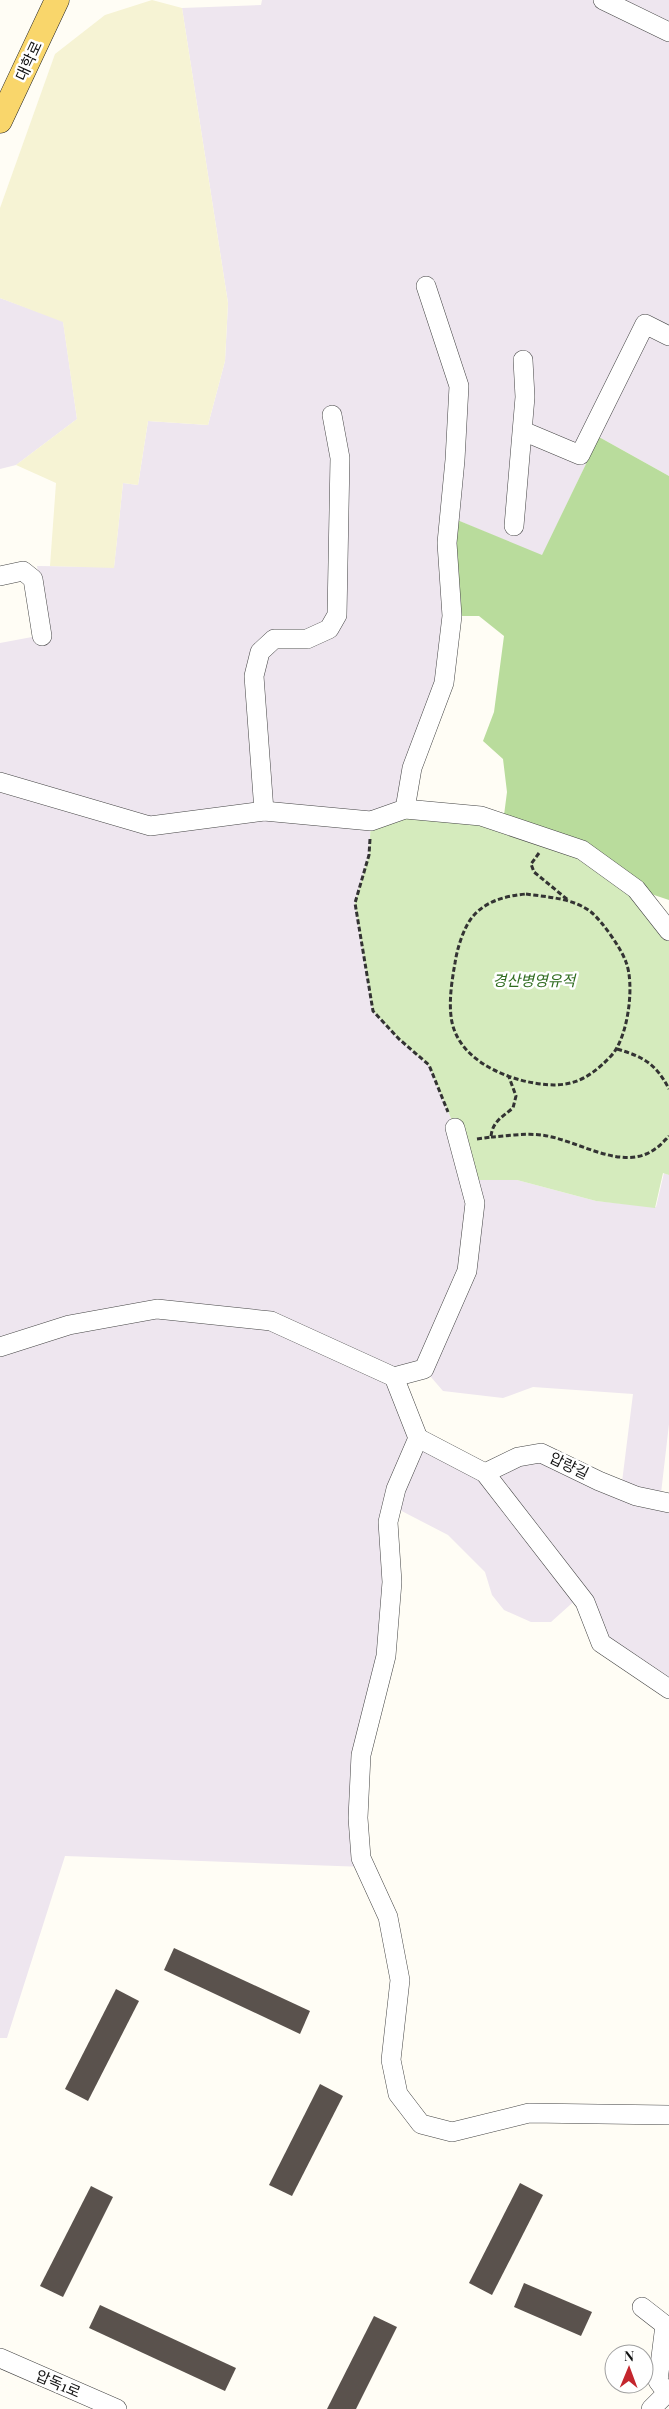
<svg xmlns="http://www.w3.org/2000/svg" width="669" height="2409" font-family="'Playfair Display','Noto Sans KR',serif">
  <style>
    .industrial { fill: #eee6ef; fill-rule: evenodd }
    .farmland { fill: #f6f3d4 }
    .green { fill: #d5ebbd }
    .forest { fill: #b9dc9c }
    .building { fill: #5a524d }
    .lines { fill: none; stroke-linecap: round; stroke-linejoin: round }
    .minor-casing { stroke: #444; stroke-width: 20 }
    .major-casing { stroke: #222; stroke-width: 25 }
    .path { stroke: #333; stroke-width: 3; stroke-dasharray: 5 2.5; stroke-linecap: butt }
    .minor { stroke: #fff; stroke-width: 19 }
    .major { stroke: #f9d66b; stroke-width: 24 }
    .labels { text-anchor: middle; stroke-width: 5; stroke-linejoin: round; paint-order: stroke }
    .street-label { font-size: 15px; fill: #111; stroke: #fff }
    .park-label { font-size: 15px; font-style: italic; fill: #2f6b1f; stroke: #fff }
  </style>
  <rect width="100%" height="100%" fill="#fffdf5"/>
  <g class="industrial">
    <path d="M262,0H669V476L599,437L542,556L450,517L452,616L405,809L371,821L369,855L355,903L399,1039L429,1065L455,1128L469,1179L517,1180L596,1201L656,1207L664,1173L669,1175V1424L660,1502L669,1503V1689L601,1643L580,1596L551,1622H531L504,1610L492,1595L485,1572L448,1535L392,1506V1582L372,1711L365,1867L65,1856L7,2038H0V643L48,634L37,566L114,567L123,483L138,485L148,421L208,425L225,361L228,303L182,8L261,5ZM424,1369L443,1391L503,1398L533,1387L633,1394L621,1490L541,1453L484,1473L418,1438L394,1378Z"/>
    <polygon points="0,298 63,321 77,419 16,465 0,469"/>
  </g>
  <polygon class="farmland" points="152,0 182,8 228,303 225,361 208,425 148,421 138,485 123,483 114,568 50,566 56,483 16,465 77,419 63,322 0,298 0,208 55,54 105,15"/>
  <polygon class="green" points="397,811 481,816 582,850 669,931 669,1175 663,1173 655,1208 596,1201 517,1180 469,1180 455,1128 429,1065 399,1039 373,1011 355,903 369,855 371,821"/>
  <polygon class="forest" points="599,437 669,476 669,900 636,889 582,850 503,823 507,792 503,759 483,741 494,712 504,636 479,616 452,616 450,517 542,555"/>
  <g class="building">
    <polygon points="174,1948 310,2011 300,2034 164,1970"/>
    <polygon points="116,1989 139,2001 88,2101 65,2089"/>
    <polygon points="320,2084 343,2096 292,2196 269,2185"/>
    <polygon points="520,2183 543,2195 492,2295 469,2283"/>
    <polygon points="91,2186 113,2197 63,2297 40,2286"/>
    <polygon points="524,2283 592,2312 581,2336 514,2307"/>
    <polygon points="100,2305 236,2368 225,2391 89,2328"/>
    <polygon points="374,2316 397,2327 356,2409 327,2409"/>
  </g>
  <g class="lines">
    <g class="minor-casing">
      <g id="minor">
        <polyline points="603,0 669,32"/>
        <polyline points="523,431 580,455 645,324 669,336"/>
        <polyline points="514,526 525,397 523,360"/>
        <polyline points="0,576 23,571 33,579 42,636"/>
        <polyline points="0,782 150,826 264,811 371,821 405,809 481,816 582,850 636,889 669,931"/>
        <polyline points="405,809 412,768 444,683 452,616 447,543 455,460 459,386 426,286"/>
        <polyline points="264,811 254,676 260,652 274,639 307,639 329,629 337,615 340,458 332,415"/>
        <polyline points="0,1347 69,1325 157,1309 271,1321 394,1377 418,1438 396,1489 388,1522 392,1582 386,1656 361,1755 358,1818 361,1858 388,1917 400,1980 391,2060 398,2094 421,2124 452,2132 529,2113 669,2115"/>
        <polyline points="394,1377 424,1369 467,1271 475,1203 455,1128"/>
        <polyline points="418,1438 485,1473 585,1602 601,1643 669,1689"/>
        <polyline points="485,1473 518,1457 541,1453 599,1481 636,1496 669,1503"/>
        <polyline points="642,2307 665,2325 658,2381 667,2393 651,2409"/>
        <polyline points="0,2358 117,2409"/>
      </g>
    </g>
    <g class="major-casing">
      <polyline id="major" points="0,121 57,0"/>
    </g>
    <g class="path">
      <polyline points="370,839 369,855 355,903 373,1011 399,1039 429,1065 448,1112"/>
      <polyline points="539,853 531,864 534,872 568,900"/>
      <path d="M526,894C547,897 573,898 591,912C602,921 621,948 626,962C635,985 628,1038 611,1056C587,1081 569,1089 534,1083C499,1077 455,1056 451,1016C449,999 452,980 455,963C457,949 464,925 475,914C489,900 506,896 526,894Z"/>
      <path d="M617,1049C644,1057 656,1064 669,1089"/>
      <path d="M491,1137C507,1136 525,1133 541,1135C577,1139 622,1173 655,1149C660,1146 665,1140 669,1136"/>
      <path d="M477,1139L491,1137C492,1122 502,1117 513,1108L516,1096L509,1077"/>
    </g>
    <use href="#minor" class="minor"/>
    <use href="#major" class="major"/>
  </g>
  <g class="labels">
    <g class="street-label">
      <text transform="translate(29 61) rotate(-65)" y="5">대학로</text>
      <text transform="translate(569 1466) rotate(26)" y="5">압량길</text>
      <text transform="translate(58 2384) rotate(23)" y="5">압독1로</text>
    </g>
    <g class="park-label">
      <text x="534" y="986">경산병영유적</text>
    </g>
  </g>
  <g transform="translate(629 2369) rotate(1)"><circle r="24" fill="#ffffff" stroke="#a0a0a0"/>
  <path d="M0-4L9 19L0 12L-9 19Z" fill="#c4262e"/>
  <text y="-8" font-size="14" font-weight="bold" text-anchor="middle" fill="#111111">N</text>
  </g>
</svg>
